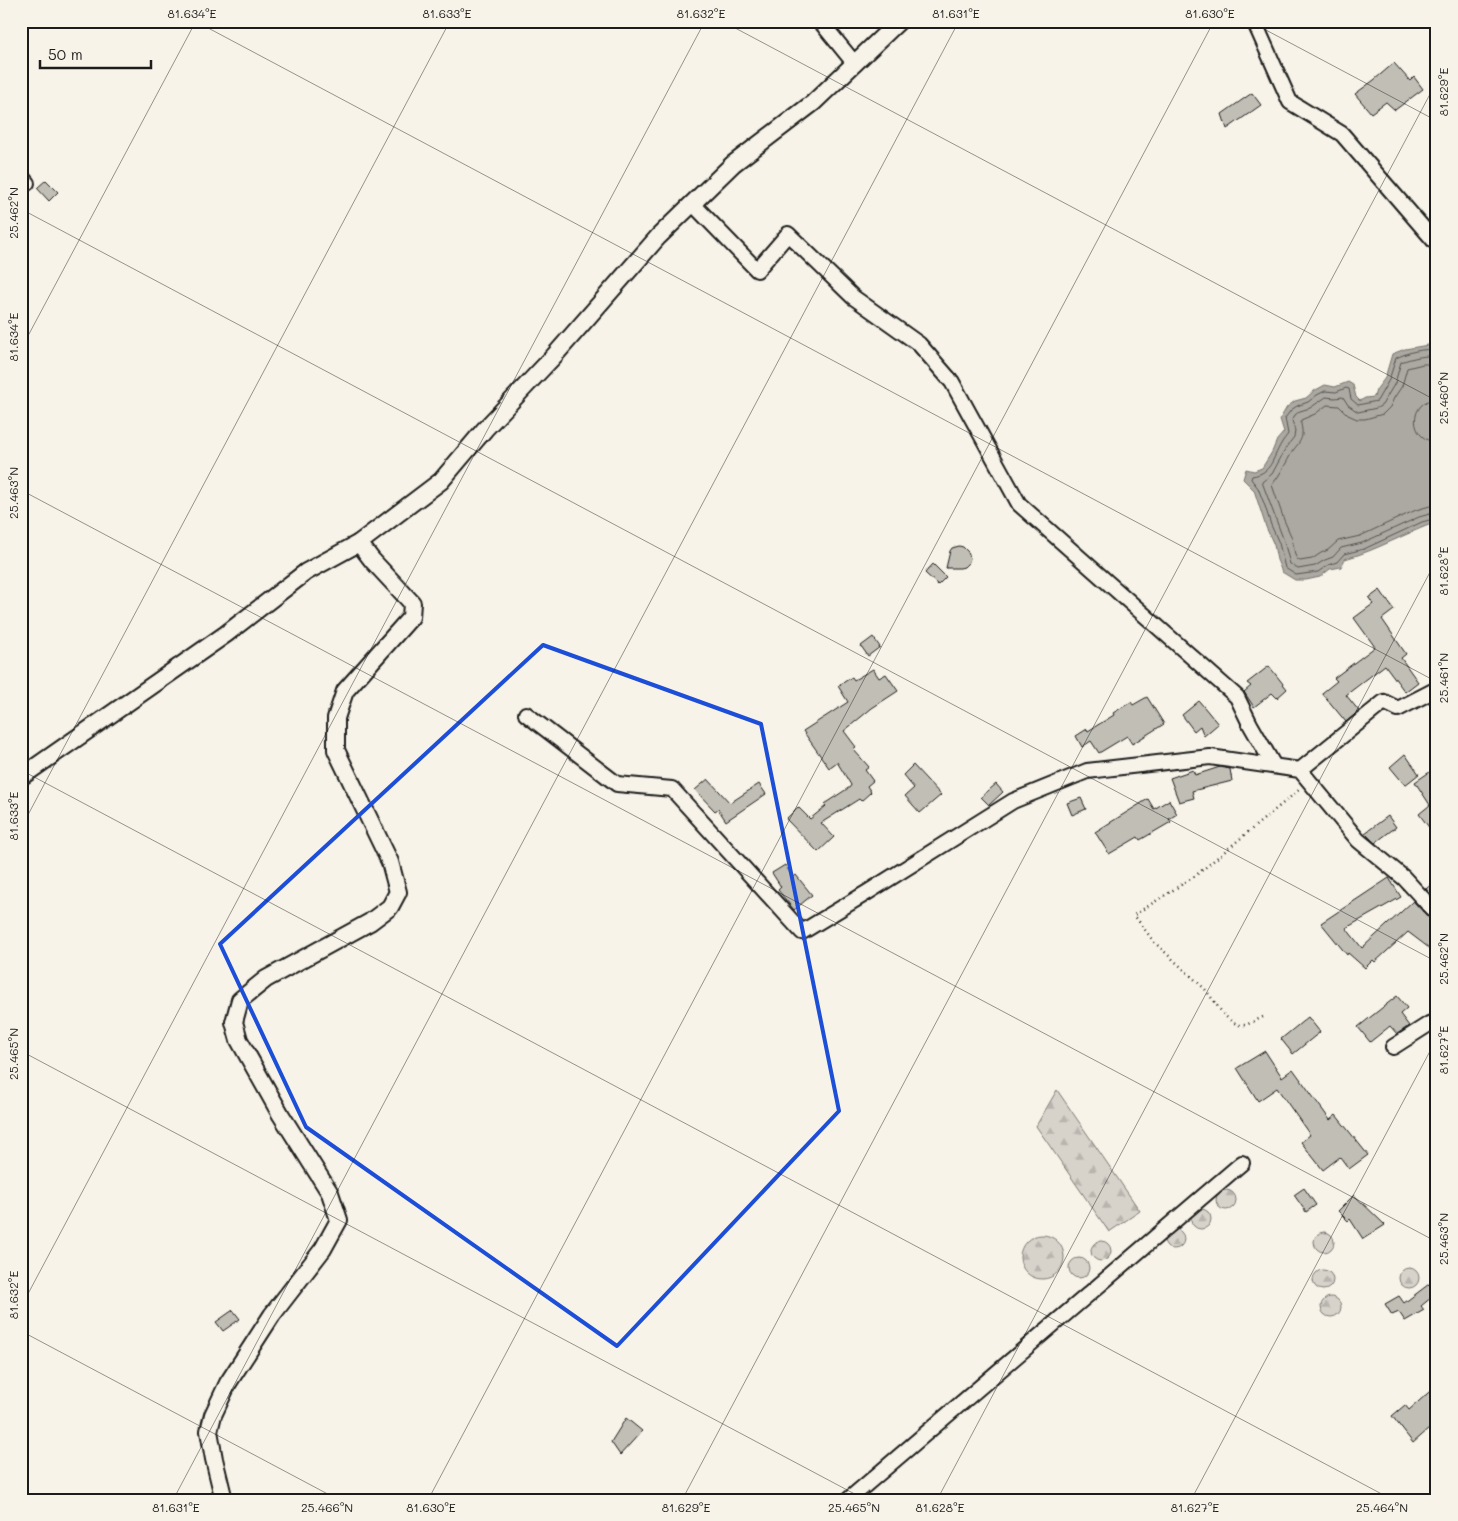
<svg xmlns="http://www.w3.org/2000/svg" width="1458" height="1521" font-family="Mali,sans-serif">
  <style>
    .forest { fill: url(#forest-firs); stroke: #7a7874 }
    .water { fill: #aca9a2; stroke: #72716c }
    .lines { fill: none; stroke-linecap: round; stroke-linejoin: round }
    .shore { stroke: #565452; stroke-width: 1 }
    .building { fill: #c0beb5; stroke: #1c1c1c }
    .minor-casing { stroke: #1c1c1c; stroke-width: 18 }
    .tertiary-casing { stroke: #1c1c1c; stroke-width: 20 }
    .path { stroke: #1c1c1c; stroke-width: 2.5; stroke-dasharray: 1 4; stroke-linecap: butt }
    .minor { stroke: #f7f3e8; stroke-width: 14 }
    .tertiary { stroke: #f7f3e8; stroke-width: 16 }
    .marked { fill: none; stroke: #1d4ed8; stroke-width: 4; stroke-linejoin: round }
    .ticks { fill: none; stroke: #1c1c1c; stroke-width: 1; stroke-opacity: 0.45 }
    .neatline { fill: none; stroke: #1c1c1c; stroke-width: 2 }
    .ticks-label { font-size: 12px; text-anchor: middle; fill: #1c1c1c }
  </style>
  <defs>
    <pattern id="forest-firs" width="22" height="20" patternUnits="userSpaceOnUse" patternTransform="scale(1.25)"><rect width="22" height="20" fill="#d7d3cb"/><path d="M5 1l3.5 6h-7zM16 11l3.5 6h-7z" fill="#b8b5ae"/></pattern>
  </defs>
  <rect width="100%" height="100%" fill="#f7f3e8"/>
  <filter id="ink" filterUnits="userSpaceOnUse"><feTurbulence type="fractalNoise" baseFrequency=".02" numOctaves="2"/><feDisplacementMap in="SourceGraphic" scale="10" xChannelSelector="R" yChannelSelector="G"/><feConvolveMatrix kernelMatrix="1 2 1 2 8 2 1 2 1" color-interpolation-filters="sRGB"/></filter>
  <g filter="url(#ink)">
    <g class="forest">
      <polygon points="1057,1090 1140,1211 1109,1232 1036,1126"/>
      <circle cx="1226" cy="1200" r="10"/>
      <circle cx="1201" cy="1219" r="10"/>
      <circle cx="1174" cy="1239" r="10"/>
      <circle cx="1324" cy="1242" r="10"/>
      <circle cx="1042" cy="1257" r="22"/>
      <circle cx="1101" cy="1251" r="10"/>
      <circle cx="1079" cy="1268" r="10"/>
      <circle cx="1409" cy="1278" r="10"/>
      <circle cx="1323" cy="1280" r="10"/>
      <circle cx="1331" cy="1307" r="10"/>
    </g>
    <path class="water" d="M1434,344L1437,346V413L1433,420L1436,426L1435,435L1437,433V522C1405,533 1378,550 1345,559L1341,567L1330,569L1320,577L1306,580H1295L1282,572L1277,560L1274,545L1266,527L1254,490L1243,479L1246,469L1254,471L1262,468L1272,452L1277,440L1284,432L1280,419L1287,407L1295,401L1306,398L1314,391L1325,385L1335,387L1348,382L1353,385L1356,397L1360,401L1365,398L1374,397L1376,390L1385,378L1392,354L1405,349Z"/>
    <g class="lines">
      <g class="shore">
        <path d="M1437,350C1423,348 1409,352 1396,358L1389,380L1377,401L1358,405L1351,399L1349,389L1346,388L1336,392L1325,391L1317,395L1308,402L1297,406L1291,410L1285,418L1288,434C1286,437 1283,440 1281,444C1272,459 1272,473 1252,476L1251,479L1258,488L1265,506L1271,525L1279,543L1285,568L1296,575L1318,572L1328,565L1337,562L1344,554L1364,549L1422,522L1437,518"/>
        <path d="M1437,356C1425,355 1412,358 1401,362L1395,383L1382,405L1377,408L1358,412L1348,405L1343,397L1335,398L1326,397L1310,408L1300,411L1295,415L1292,420L1295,431L1294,437L1287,446L1272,474L1262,482L1284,541L1290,564L1298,569L1315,566L1325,560L1333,557L1341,548L1362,543L1419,517L1437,512"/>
        <path d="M1437,364H1423L1407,368L1402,386L1394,398L1390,407L1383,414L1365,419H1357L1348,415L1339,406L1327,405L1315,414L1301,420C1300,424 1303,429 1302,435C1301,442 1296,446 1292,452C1286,463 1280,475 1272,485L1284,520L1292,538L1295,555L1297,559L1300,561L1312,559L1321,553L1328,550L1338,541L1360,536L1416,510L1437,504"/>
        <path d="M1437,399C1408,400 1408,441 1437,442"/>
      </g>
    </g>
    <g class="building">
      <polygon points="1394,63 1410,81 1414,77 1423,89 1395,110 1386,102 1371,113 1355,94 1374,80"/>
      <polygon points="1252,93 1261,105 1227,129 1222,114"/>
      <polygon points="46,180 58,192 49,201 37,188"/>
      <polygon points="959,546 963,547 968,552 970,558 969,562 964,567 960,568 946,568 950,551 952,548"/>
      <polygon points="933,564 946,577 938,585 925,573"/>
      <polygon points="1380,590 1394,610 1382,619 1406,654 1401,658 1418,682 1405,692 1385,665 1346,695 1359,711 1346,722 1322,693 1337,681 1334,678 1375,647 1354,618 1373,604 1369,598"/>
      <polygon points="873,637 880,647 868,656 861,646"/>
      <polygon points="1269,666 1287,689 1277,698 1272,693 1254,707 1244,692 1251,686 1247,683"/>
      <polygon points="873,669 879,678 886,674 898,691 872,708 844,731 856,747 853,749 869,767 865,770 873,781 867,786 871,792 861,801 859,799 821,823 834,837 818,852 786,819 798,807 810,819 826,806 824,804 850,787 851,785 837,762 829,768 803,731 848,702 838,686 852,677 854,680"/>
      <polygon points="1147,697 1164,724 1132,744 1127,736 1099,753 1091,741 1082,747 1076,736 1087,729 1088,731 1114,715 1113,713 1131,702 1133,705"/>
      <polygon points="1199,701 1218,724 1204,736 1200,726 1194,731 1182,715"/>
      <polygon points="1405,754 1419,774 1405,785 1390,767"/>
      <polygon points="913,765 941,795 920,813 905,796 914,788 903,775"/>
      <polygon points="1220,767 1230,769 1232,781 1192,791 1194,798 1179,802 1170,778 1193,770 1195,775"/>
      <polygon points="1437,767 1437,838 1419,814 1430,805 1415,782"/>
      <polygon points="708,779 730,803 759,784 766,794 726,821 718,809 715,811 695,790"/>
      <polygon points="996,784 1003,792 989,805 981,797"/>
      <polygon points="1081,798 1086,809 1072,815 1067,803"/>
      <polygon points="1148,799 1154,809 1169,800 1177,814 1169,819 1171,822 1140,840 1138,837 1109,854 1095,832"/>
      <polygon points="1388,816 1396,827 1375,843 1365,833"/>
      <polygon points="785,865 793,877 796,875 812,895 794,910 778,890 781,887 772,873"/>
      <polygon points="1389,878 1401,897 1346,928 1362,948 1413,901 1431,920 1437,923 1437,954 1408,932 1375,962 1373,960 1365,968 1348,953 1347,955 1321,923"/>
      <polygon points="1437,879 1437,901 1426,889"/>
      <polygon points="1397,996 1407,1008 1400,1014 1409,1026 1397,1034 1390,1026 1370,1042 1358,1027"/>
      <polygon points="1308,1017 1320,1032 1293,1054 1281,1039"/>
      <polygon points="1265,1051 1282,1077 1293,1069 1330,1120 1336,1115 1368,1155 1349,1169 1340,1157 1323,1170 1301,1142 1310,1135 1277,1088 1258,1101 1237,1068"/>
      <polygon points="1304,1188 1316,1205 1306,1212 1294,1195"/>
      <polygon points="1354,1195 1385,1225 1363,1239 1350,1219 1348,1221 1338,1211"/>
      <polygon points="1437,1278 1437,1293 1421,1306 1424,1310 1405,1321 1399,1312 1392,1315 1385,1304 1399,1296 1404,1303"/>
      <polygon points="233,1310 240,1319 223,1331 216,1322"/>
      <polygon points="1437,1385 1437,1422 1413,1443 1392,1416 1405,1405 1409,1410"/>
      <polygon points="626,1418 642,1431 620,1455 611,1442"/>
    </g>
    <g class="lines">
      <g class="minor-casing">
        <g id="minor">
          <polyline points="820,21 855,64"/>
          <polyline points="1254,21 1290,102 1342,134 1437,244"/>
          <polyline points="21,176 27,183"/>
          <polyline points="692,203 757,270 788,234 853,297 919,344 952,382 1019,504 1237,697 1250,724 1274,766"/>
          <polyline points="526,714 617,784 672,789 802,932 868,892 1013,801 1087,771 1210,757 1300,770 1358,840 1404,878 1437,914"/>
          <polyline points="1300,770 1384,702 1398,709 1433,691 1437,693"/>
          <polyline points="1393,1047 1429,1024 1437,1021"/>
          <polyline points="848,1500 1242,1163"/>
        </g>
      </g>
      <g class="tertiary-casing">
        <g id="tertiary">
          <polyline points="21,777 226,634 306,572 359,543 441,481 485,429 554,356 658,237 733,164 813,103 899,21"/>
          <polyline points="224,1500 214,1459 209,1431 213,1415 228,1383 272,1315 323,1249 339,1220 330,1193 281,1115 239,1040 234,1022 240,1000 266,979 370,922 390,907 398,892 390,862 336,750 336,718 345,691 411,617 412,603 372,560 359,543"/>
        </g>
      </g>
      <polyline class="path" points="1263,1017 1246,1025 1238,1025 1231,1021 1224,1015 1205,989 1154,942 1134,915 1195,876 1299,790"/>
      <use href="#minor" class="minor"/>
      <use href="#tertiary" class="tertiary"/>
    </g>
  </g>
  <path class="marked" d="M543,645L761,724L839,1111L617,1346L306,1127L220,944Z"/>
  <path class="ticks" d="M195,21L1437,682M722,21L1437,401M1249,21L1437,121M21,209L1437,962M21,349L196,21M21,490L1437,1242M21,770L1393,1500M21,828L450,21M21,1051L866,1500M21,1307L705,21M21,1331L339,1500M173,1500L959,21M428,1500L1214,21M682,1500L1437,81M937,1500L1437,559M1191,1500L1437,1038"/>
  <rect width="1458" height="1521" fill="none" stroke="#f7f3e8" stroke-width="55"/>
  <path d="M40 60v8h111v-8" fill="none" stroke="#1c1c1c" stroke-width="2.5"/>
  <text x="48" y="60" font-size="15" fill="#1c1c1c" stroke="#f7f3e8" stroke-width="4" paint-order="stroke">50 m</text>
  <rect x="28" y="28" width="1402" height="1466" class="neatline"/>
  <g class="ticks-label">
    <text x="192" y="18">81.634°E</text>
    <text x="447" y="18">81.633°E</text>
    <text x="701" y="18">81.632°E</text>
    <text x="956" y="18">81.631°E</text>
    <text x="1210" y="18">81.630°E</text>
    <text transform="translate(1444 92) rotate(-90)" y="4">81.629°E</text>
    <text transform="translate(14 213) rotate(-90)" y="4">25.462°N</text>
    <text transform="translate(14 337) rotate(-90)" y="4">81.634°E</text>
    <text transform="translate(1444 398) rotate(-90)" y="4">25.460°N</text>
    <text transform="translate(14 493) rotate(-90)" y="4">25.463°N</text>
    <text transform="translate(1444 571) rotate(-90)" y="4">81.628°E</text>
    <text transform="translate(1444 678) rotate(-90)" y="4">25.461°N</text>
    <text transform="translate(14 816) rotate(-90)" y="4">81.633°E</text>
    <text transform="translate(1444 959) rotate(-90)" y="4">25.462°N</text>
    <text transform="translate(1444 1050) rotate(-90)" y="4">81.627°E</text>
    <text transform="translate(14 1054) rotate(-90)" y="4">25.465°N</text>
    <text transform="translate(1444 1239) rotate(-90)" y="4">25.463°N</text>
    <text transform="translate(14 1295) rotate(-90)" y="4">81.632°E</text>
    <text x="176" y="1512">81.631°E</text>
    <text x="327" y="1512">25.466°N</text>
    <text x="431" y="1512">81.630°E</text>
    <text x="686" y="1512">81.629°E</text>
    <text x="854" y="1512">25.465°N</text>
    <text x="940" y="1512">81.628°E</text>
    <text x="1195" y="1512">81.627°E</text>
    <text x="1382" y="1512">25.464°N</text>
  </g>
</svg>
